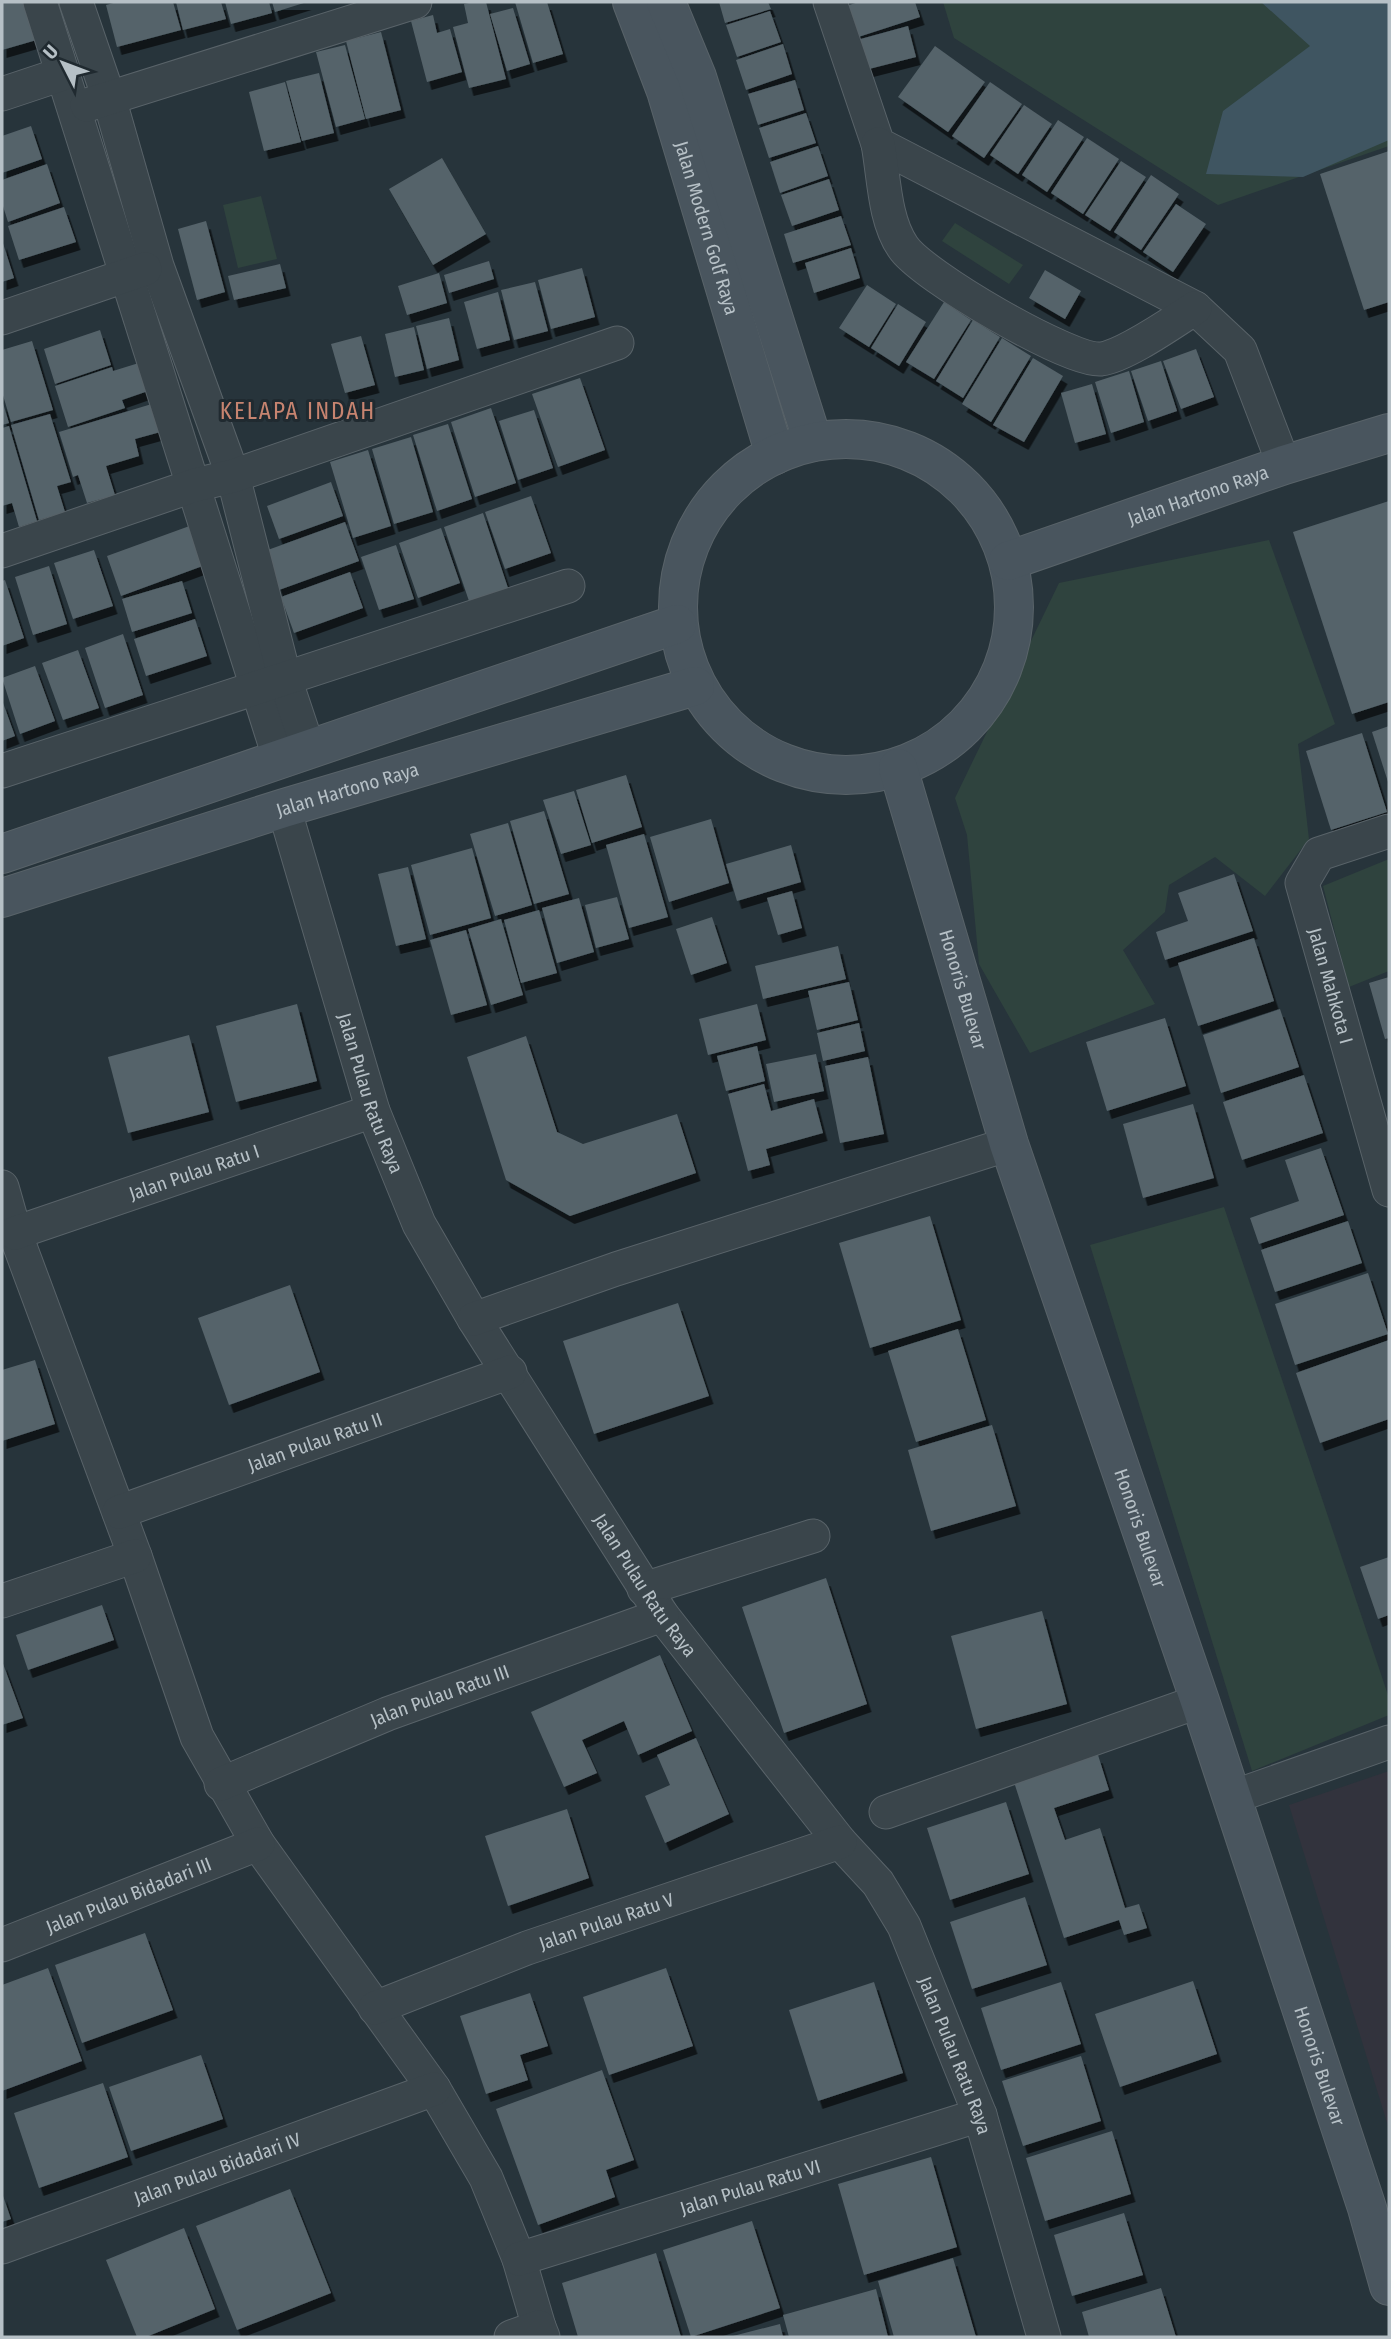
<svg xmlns="http://www.w3.org/2000/svg" width="1391" height="2339" font-family="'Fira Sans Condensed',sans-serif">
  <style>
    .medical { fill: #32333d }
    .green { fill: #2f433e }
    .water { fill: #3f5561 }
    .building { fill: #55636a; filter: url(#shadow) }
    .lines { fill: none; stroke-linecap: round; stroke-linejoin: round }
    .street-casing { stroke: #596369; stroke-width: 35 }
    .secondary-casing { stroke: #596369; stroke-width: 40 }
    .street { stroke: #3a454b; stroke-width: 33 }
    .secondary { stroke: #49555e; stroke-width: 38 }
    .labels { text-anchor: middle; stroke-width: 6; stroke-linejoin: round; paint-order: stroke }
    .street-label { font-size: 19px; fill: #b6c0c6; stroke: #202a30 }
    .quarter-label { font-size: 23px; letter-spacing: 2px; fill: #c78470; stroke: #202a30 }
  </style>
  <defs>
    <filter id="shadow"><feDropShadow dx="4.5" dy="8" stdDeviation="0" flood-color="#0009"/></filter>
  </defs>
  <rect width="100%" height="100%" fill="#27343b"/>
  <polygon class="medical" points="1389,1771 1389,2129 1289,1805"/>
  <g class="green">
    <polygon points="943,2 1389,2 1389,146 1218,205 954,38"/>
    <polygon points="261,196 277,259 238,268 223,205"/>
    <polygon points="955,223 1023,265 1009,284 942,241"/>
    <polygon points="1269,540 1335,724 1298,744 1309,839 1265,896 1215,857 1169,885 1165,912 1123,950 1155,1004 1030,1053 979,964 967,835 955,798 1059,583"/>
    <polygon points="1389,859 1389,971 1349,987 1323,886"/>
    <polygon points="1224,1207 1389,1698 1389,1715 1252,1771 1090,1245"/>
  </g>
  <polygon class="water" points="1261,2 1389,2 1389,140 1303,177 1206,174 1223,111 1310,46"/>
  <g class="building">
    <polygon points="2,2 29,2 40,39 2,50"/>
    <polygon points="117,2 173,2 181,30 117,47 106,5"/>
    <polygon points="176,2 221,2 226,19 183,30"/>
    <polygon points="225,2 269,2 272,13 231,24"/>
    <polygon points="272,2 307,2 275,12"/>
    <polygon points="474,2 486,2 506,79 469,88 453,27 468,23 464,4"/>
    <polygon points="515,2 547,2 563,54 533,63"/>
    <polygon points="719,2 768,2 771,9 725,23"/>
    <polygon points="859,2 915,2 920,17 849,40 839,8"/>
    <polygon points="513,8 530,64 507,71 490,14"/>
    <polygon points="770,11 781,42 737,57 726,25"/>
    <polygon points="433,15 437,33 450,29 462,72 427,82 411,21"/>
    <polygon points="908,26 916,57 865,70 857,40"/>
    <polygon points="381,32 401,110 366,119 346,41"/>
    <polygon points="783,44 792,74 746,90 736,60"/>
    <polygon points="345,45 365,119 336,127 316,52"/>
    <polygon points="935,46 985,82 948,132 898,97"/>
    <polygon points="319,73 334,133 302,141 286,81"/>
    <polygon points="795,80 804,110 758,125 748,94"/>
    <polygon points="285,82 301,142 264,151 249,92"/>
    <polygon points="990,82 1022,104 984,158 952,136"/>
    <polygon points="1024,105 1052,124 1018,174 990,155"/>
    <polygon points="806,113 816,143 769,158 759,128"/>
    <polygon points="1058,120 1084,137 1047,192 1022,175"/>
    <polygon points="31,126 42,159 2,173 2,136"/>
    <polygon points="1087,138 1119,159 1083,214 1051,193"/>
    <polygon points="818,146 828,176 780,193 770,162"/>
    <polygon points="1389,151 1389,302 1364,310 1320,174"/>
    <polygon points="442,158 486,234 433,265 389,189"/>
    <polygon points="1121,161 1146,177 1110,231 1085,215"/>
    <polygon points="47,164 60,203 8,222 2,203 2,180"/>
    <polygon points="1151,175 1179,194 1141,250 1114,232"/>
    <polygon points="829,179 839,210 792,226 781,195"/>
    <polygon points="1176,204 1206,224 1173,272 1143,252"/>
    <polygon points="64,207 76,242 19,260 8,226"/>
    <polygon points="841,216 851,245 793,263 784,234"/>
    <polygon points="206,221 225,292 197,300 178,229"/>
    <polygon points="2,240 14,278 2,282"/>
    <polygon points="851,248 860,278 814,293 805,263"/>
    <polygon points="489,261 494,279 449,293 444,275"/>
    <polygon points="280,264 286,288 234,300 228,276"/>
    <polygon points="582,268 595,317 551,329 538,280"/>
    <polygon points="1045,270 1081,291 1065,319 1029,298"/>
    <polygon points="439,273 447,303 407,315 398,286"/>
    <polygon points="535,282 548,331 514,340 501,290"/>
    <polygon points="867,285 896,304 869,347 839,328"/>
    <polygon points="498,292 510,340 477,349 464,302"/>
    <polygon points="944,302 971,320 934,379 906,362"/>
    <polygon points="898,304 926,322 899,366 871,348"/>
    <polygon points="449,318 459,360 427,369 416,326"/>
    <polygon points="973,320 1000,337 963,398 936,381"/>
    <polygon points="414,327 424,370 395,377 385,334"/>
    <polygon points="100,330 111,365 55,384 44,349"/>
    <polygon points="361,336 375,385 345,393 331,344"/>
    <polygon points="1002,338 1031,356 991,422 962,404"/>
    <polygon points="32,341 53,410 11,422 2,392 2,350"/>
    <polygon points="1196,349 1214,397 1181,409 1163,361"/>
    <polygon points="1033,358 1063,376 1024,442 993,425"/>
    <polygon points="1161,361 1177,411 1148,421 1131,371"/>
    <polygon points="142,362 151,390 122,400 125,408 68,427 55,386 112,367 113,371"/>
    <polygon points="1129,371 1144,422 1111,433 1095,382"/>
    <polygon points="580,378 605,450 558,467 532,394"/>
    <polygon points="1092,384 1106,434 1075,443 1061,393"/>
    <polygon points="2,400 9,423 2,425"/>
    <polygon points="155,403 164,431 135,439 139,456 106,466 115,495 87,503 78,475 73,477 59,432"/>
    <polygon points="491,408 516,483 475,497 451,422"/>
    <polygon points="534,410 553,468 518,480 499,421"/>
    <polygon points="50,414 71,482 57,486 65,512 39,520 11,425"/>
    <polygon points="448,424 472,499 437,511 413,435"/>
    <polygon points="9,426 37,521 19,527 12,503 2,506 2,428"/>
    <polygon points="411,437 433,512 394,524 372,449"/>
    <polygon points="368,450 391,526 353,538 330,462"/>
    <polygon points="331,482 343,516 279,539 267,506"/>
    <polygon points="531,496 551,553 505,569 485,512"/>
    <polygon points="1389,501 1389,702 1352,714 1293,532"/>
    <polygon points="483,513 511,597 472,610 444,527"/>
    <polygon points="345,522 359,561 279,590 265,551"/>
    <polygon points="195,524 208,564 121,596 107,556"/>
    <polygon points="441,528 460,583 418,598 399,543"/>
    <polygon points="396,545 414,599 379,610 361,557"/>
    <polygon points="94,550 113,606 73,619 54,563"/>
    <polygon points="49,566 67,624 33,635 15,577"/>
    <polygon points="350,572 363,608 294,633 281,597"/>
    <polygon points="5,580 24,638 2,646 2,581"/>
    <polygon points="182,581 192,613 132,632 122,599"/>
    <polygon points="195,619 207,656 146,676 134,639"/>
    <polygon points="123,634 143,695 105,708 85,648"/>
    <polygon points="78,650 99,708 63,720 42,663"/>
    <polygon points="35,666 55,721 20,734 2,678"/>
    <polygon points="2,700 15,736 2,741"/>
    <polygon points="1389,726 1389,785 1372,732"/>
    <polygon points="1362,733 1387,812 1331,830 1306,751"/>
    <polygon points="626,775 642,827 592,843 576,790"/>
    <polygon points="574,791 591,845 561,854 543,800"/>
    <polygon points="544,811 569,894 534,904 510,821"/>
    <polygon points="711,819 729,883 669,902 650,837"/>
    <polygon points="508,823 532,905 495,916 470,834"/>
    <polygon points="644,834 668,917 629,928 606,845"/>
    <polygon points="791,845 801,882 737,901 726,864"/>
    <polygon points="472,848 491,918 430,935 411,865"/>
    <polygon points="408,867 426,939 396,946 378,874"/>
    <polygon points="1234,874 1253,931 1165,960 1156,932 1188,921 1178,893"/>
    <polygon points="792,891 802,928 778,935 767,898"/>
    <polygon points="617,897 629,939 596,948 585,905"/>
    <polygon points="579,898 594,952 557,963 542,908"/>
    <polygon points="539,910 557,973 521,983 504,920"/>
    <polygon points="712,917 727,963 691,975 676,929"/>
    <polygon points="501,919 523,995 491,1005 468,929"/>
    <polygon points="466,930 487,1005 451,1015 430,940"/>
    <polygon points="1254,938 1274,1001 1198,1026 1178,963"/>
    <polygon points="838,946 846,979 763,999 755,966"/>
    <polygon points="1389,977 1389,1038 1385,1039 1369,983"/>
    <polygon points="849,982 858,1020 817,1030 808,991"/>
    <polygon points="297,1004 317,1081 236,1102 216,1026"/>
    <polygon points="757,1004 766,1040 708,1055 699,1019"/>
    <polygon points="1280,1009 1299,1067 1221,1093 1203,1035"/>
    <polygon points="1165,1018 1186,1086 1107,1111 1086,1042"/>
    <polygon points="859,1023 865,1051 823,1061 817,1033"/>
    <polygon points="189,1035 209,1112 128,1133 108,1057"/>
    <polygon points="526,1036 557,1132 583,1144 677,1114 696,1173 570,1216 506,1180 467,1057"/>
    <polygon points="757,1046 765,1081 726,1091 717,1056"/>
    <polygon points="816,1054 824,1091 774,1102 766,1064"/>
    <polygon points="868,1057 884,1134 840,1143 825,1066"/>
    <polygon points="1304,1075 1323,1133 1242,1160 1223,1102"/>
    <polygon points="764,1084 771,1111 814,1099 823,1133 766,1149 770,1165 748,1171 728,1094"/>
    <polygon points="1193,1104 1214,1178 1143,1198 1123,1124"/>
    <polygon points="1321,1148 1344,1215 1259,1244 1250,1218 1299,1201 1285,1160"/>
    <polygon points="930,1216 961,1320 870,1348 839,1243"/>
    <polygon points="1348,1221 1362,1263 1275,1292 1261,1250"/>
    <polygon points="1368,1273 1388,1334 1295,1365 1275,1304"/>
    <polygon points="290,1285 320,1372 229,1405 198,1318"/>
    <polygon points="678,1303 709,1396 594,1434 563,1341"/>
    <polygon points="958,1329 986,1420 916,1442 888,1351"/>
    <polygon points="1389,1340 1389,1419 1320,1443 1296,1373"/>
    <polygon points="35,1360 55,1424 2,1441 2,1370"/>
    <polygon points="992,1425 1016,1506 931,1531 908,1450"/>
    <polygon points="1389,1557 1389,1615 1378,1619 1360,1567"/>
    <polygon points="826,1578 867,1704 784,1733 742,1607"/>
    <polygon points="102,1605 114,1640 28,1670 16,1635"/>
    <polygon points="1042,1611 1067,1704 976,1729 951,1636"/>
    <polygon points="660,1655 692,1731 638,1755 624,1721 582,1740 597,1773 564,1787 531,1712"/>
    <polygon points="2,1661 23,1718 2,1725"/>
    <polygon points="696,1738 729,1814 665,1843 645,1796 670,1785 657,1755"/>
    <polygon points="1098,1755 1109,1790 1054,1808 1065,1840 1100,1828 1125,1908 1139,1904 1147,1928 1124,1935 1119,1920 1064,1938 1014,1782"/>
    <polygon points="1006,1802 1029,1874 950,1900 927,1828"/>
    <polygon points="567,1809 589,1878 508,1906 485,1836"/>
    <polygon points="1025,1897 1047,1965 972,1989 950,1922"/>
    <polygon points="145,1933 173,2010 82,2043 55,1965"/>
    <polygon points="48,1968 82,2061 2,2091 2,1985"/>
    <polygon points="666,1968 693,2046 609,2075 583,1997"/>
    <polygon points="1193,1981 1217,2054 1120,2087 1095,2014"/>
    <polygon points="874,1982 903,2073 818,2101 789,2010"/>
    <polygon points="1061,1982 1081,2044 1001,2070 981,2008"/>
    <polygon points="530,1993 548,2046 520,2055 528,2080 486,2094 460,2016"/>
    <polygon points="201,2055 223,2119 131,2151 109,2087"/>
    <polygon points="1081,2056 1101,2121 1023,2146 1002,2081"/>
    <polygon points="602,2070 634,2160 606,2170 615,2197 538,2225 496,2109"/>
    <polygon points="103,2083 128,2157 39,2188 14,2113"/>
    <polygon points="1112,2131 1131,2194 1045,2221 1026,2158"/>
    <polygon points="931,2157 957,2247 864,2275 838,2184"/>
    <polygon points="290,2189 331,2293 237,2330 196,2226"/>
    <polygon points="2,2193 11,2219 2,2222"/>
    <polygon points="1124,2213 1143,2275 1072,2296 1054,2235"/>
    <polygon points="752,2221 780,2308 691,2337 663,2250"/>
    <polygon points="184,2228 215,2309 146,2337 137,2337 106,2260"/>
    <polygon points="656,2253 681,2337 578,2337 562,2283"/>
    <polygon points="953,2258 976,2337 894,2337 878,2281"/>
    <polygon points="1161,2288 1176,2337 1089,2337 1082,2312"/>
    <polygon points="876,2289 888,2337 789,2337 783,2315"/>
    <polygon points="780,2324 783,2337 733,2337 733,2336"/>
  </g>
  <g class="lines">
    <g class="street-casing">
      <g id="street">
        <polyline points="40,2 280,760"/>
        <polyline points="76,2 109,98 157,266 233,476 285,679 309,751"/>
        <polyline points="830,2 878,144 1195,308 1240,350 1284,465"/>
        <polyline points="2,94 62,74"/>
        <polyline points="87,105 415,2"/>
        <path d="M878,144C884,176 884,220 903,247C921,275 1070,362 1101,359C1125,356 1173,322 1195,308"/>
        <polyline points="2,318 145,269"/>
        <polyline points="2,551 195,485 233,476 617,343"/>
        <polyline points="2,771 568,586"/>
        <path id="s1" d="M284,808L373,1111L419,1224L474,1319L662,1615L840,1842L878,1883L904,1926L980,2115L1044,2337"/>
        <path id="s2" d="M1389,831L1319,854L1302,883L1389,1190"/>
        <polyline points="2,1187 15,1233 135,1556 197,1737 258,1844 434,2089 486,2178 519,2259 539,2327"/>
        <path id="s3" d="M15,1233L373,1111"/>
        <polyline points="474,1319 616,1269 1009,1144"/>
        <path id="s4" d="M119,1512L510,1372"/>
        <polyline points="644,1589 813,1536"/>
        <polyline points="2,1601 135,1556"/>
        <path id="s5" d="M221,1784L387,1714L662,1615"/>
        <polyline points="1230,1798 1389,1742"/>
        <polyline points="886,1812 1200,1701"/>
        <path id="s6" d="M2,1945L258,1844"/>
        <path id="s7" d="M375,2008L527,1948L840,1842"/>
        <path id="s8" d="M2,2247L434,2089"/>
        <path id="s9" d="M519,2259L980,2115"/>
        <polyline points="511,2337 539,2327 543,2337"/>
      </g>
    </g>
    <g class="secondary-casing">
      <g id="secondary">
        <path id="s10" d="M632,2L666,91L775,455"/>
        <polyline points="666,2 697,77 813,442"/>
        <circle cx="846" cy="607" r="168"/>
        <path id="s11" d="M1008,561L1284,465L1389,433"/>
        <path id="s12" d="M898,768L1009,1144L1200,1701L1367,2208L1389,2286"/>
        <polyline points="2,854 677,624"/>
        <path id="s13" d="M2,898L284,808L695,686"/>
      </g>
    </g>
    <use href="#street" class="street"/>
    <use href="#secondary" class="secondary"/>
  </g>
  <g class="labels">
    <g class="street-label">
      <text dy="7" stroke="none"><textPath href="#s10" startOffset="238">Jalan Modern Golf Raya</textPath></text>
      <text dy="7" stroke="none"><textPath href="#s11" startOffset="201">Jalan Hartono Raya</textPath></text>
      <text dy="7" stroke="none"><textPath href="#s13" startOffset="362">Jalan Hartono Raya</textPath></text>
      <text dy="7" stroke="none"><textPath href="#s2" startOffset="214">Jalan Mahkota I</textPath></text>
      <text dy="7" stroke="none"><textPath href="#s12" startOffset="231">Honoris Bulevar</textPath></text>
      <text dy="7" stroke="none"><textPath href="#s1" startOffset="298">Jalan Pulau Ratu Raya</textPath></text>
      <text dy="7" stroke="none"><textPath href="#s3" startOffset="189">Jalan Pulau Ratu I</textPath></text>
      <text dy="7" stroke="none"><textPath href="#s4" startOffset="208">Jalan Pulau Ratu II</textPath></text>
      <text dy="7" stroke="none"><textPath href="#s12" startOffset="798">Honoris Bulevar</textPath></text>
      <text dy="7" stroke="none"><textPath href="#s1" startOffset="864">Jalan Pulau Ratu Raya</textPath></text>
      <text dy="7" stroke="none"><textPath href="#s5" startOffset="236">Jalan Pulau Ratu III</textPath></text>
      <text dy="7" stroke="none"><textPath href="#s6" startOffset="136">Jalan Pulau Bidadari III</textPath></text>
      <text dy="7" stroke="none"><textPath href="#s7" startOffset="247">Jalan Pulau Ratu V</textPath></text>
      <text dy="7" stroke="none"><textPath href="#s1" startOffset="1432">Jalan Pulau Ratu Raya</textPath></text>
      <text dy="7" stroke="none"><textPath href="#s12" startOffset="1365">Honoris Bulevar</textPath></text>
      <text dy="7" stroke="none"><textPath href="#s8" startOffset="229">Jalan Pulau Bidadari IV</textPath></text>
      <text dy="7" stroke="none"><textPath href="#s9" startOffset="242">Jalan Pulau Ratu VI</textPath></text>
    </g>
    <g class="quarter-label">
      <text x="298" y="419">KELAPA INDAH</text>
    </g>
  </g>
  <rect width="1391" height="2339" fill="none" stroke="#b6c0c6" stroke-width="7"/>
  <g transform="translate(63 63) rotate(312)" stroke="#202a30" stroke-width="5" paint-order="stroke">
  <path d="M0-5L12 26L0 18L-12 26Z" fill="#b6c0c6"/>
  <text y="-10" font-size="19" font-weight="bold" text-anchor="middle" fill="#b6c0c6">U</text>
  </g>
</svg>
